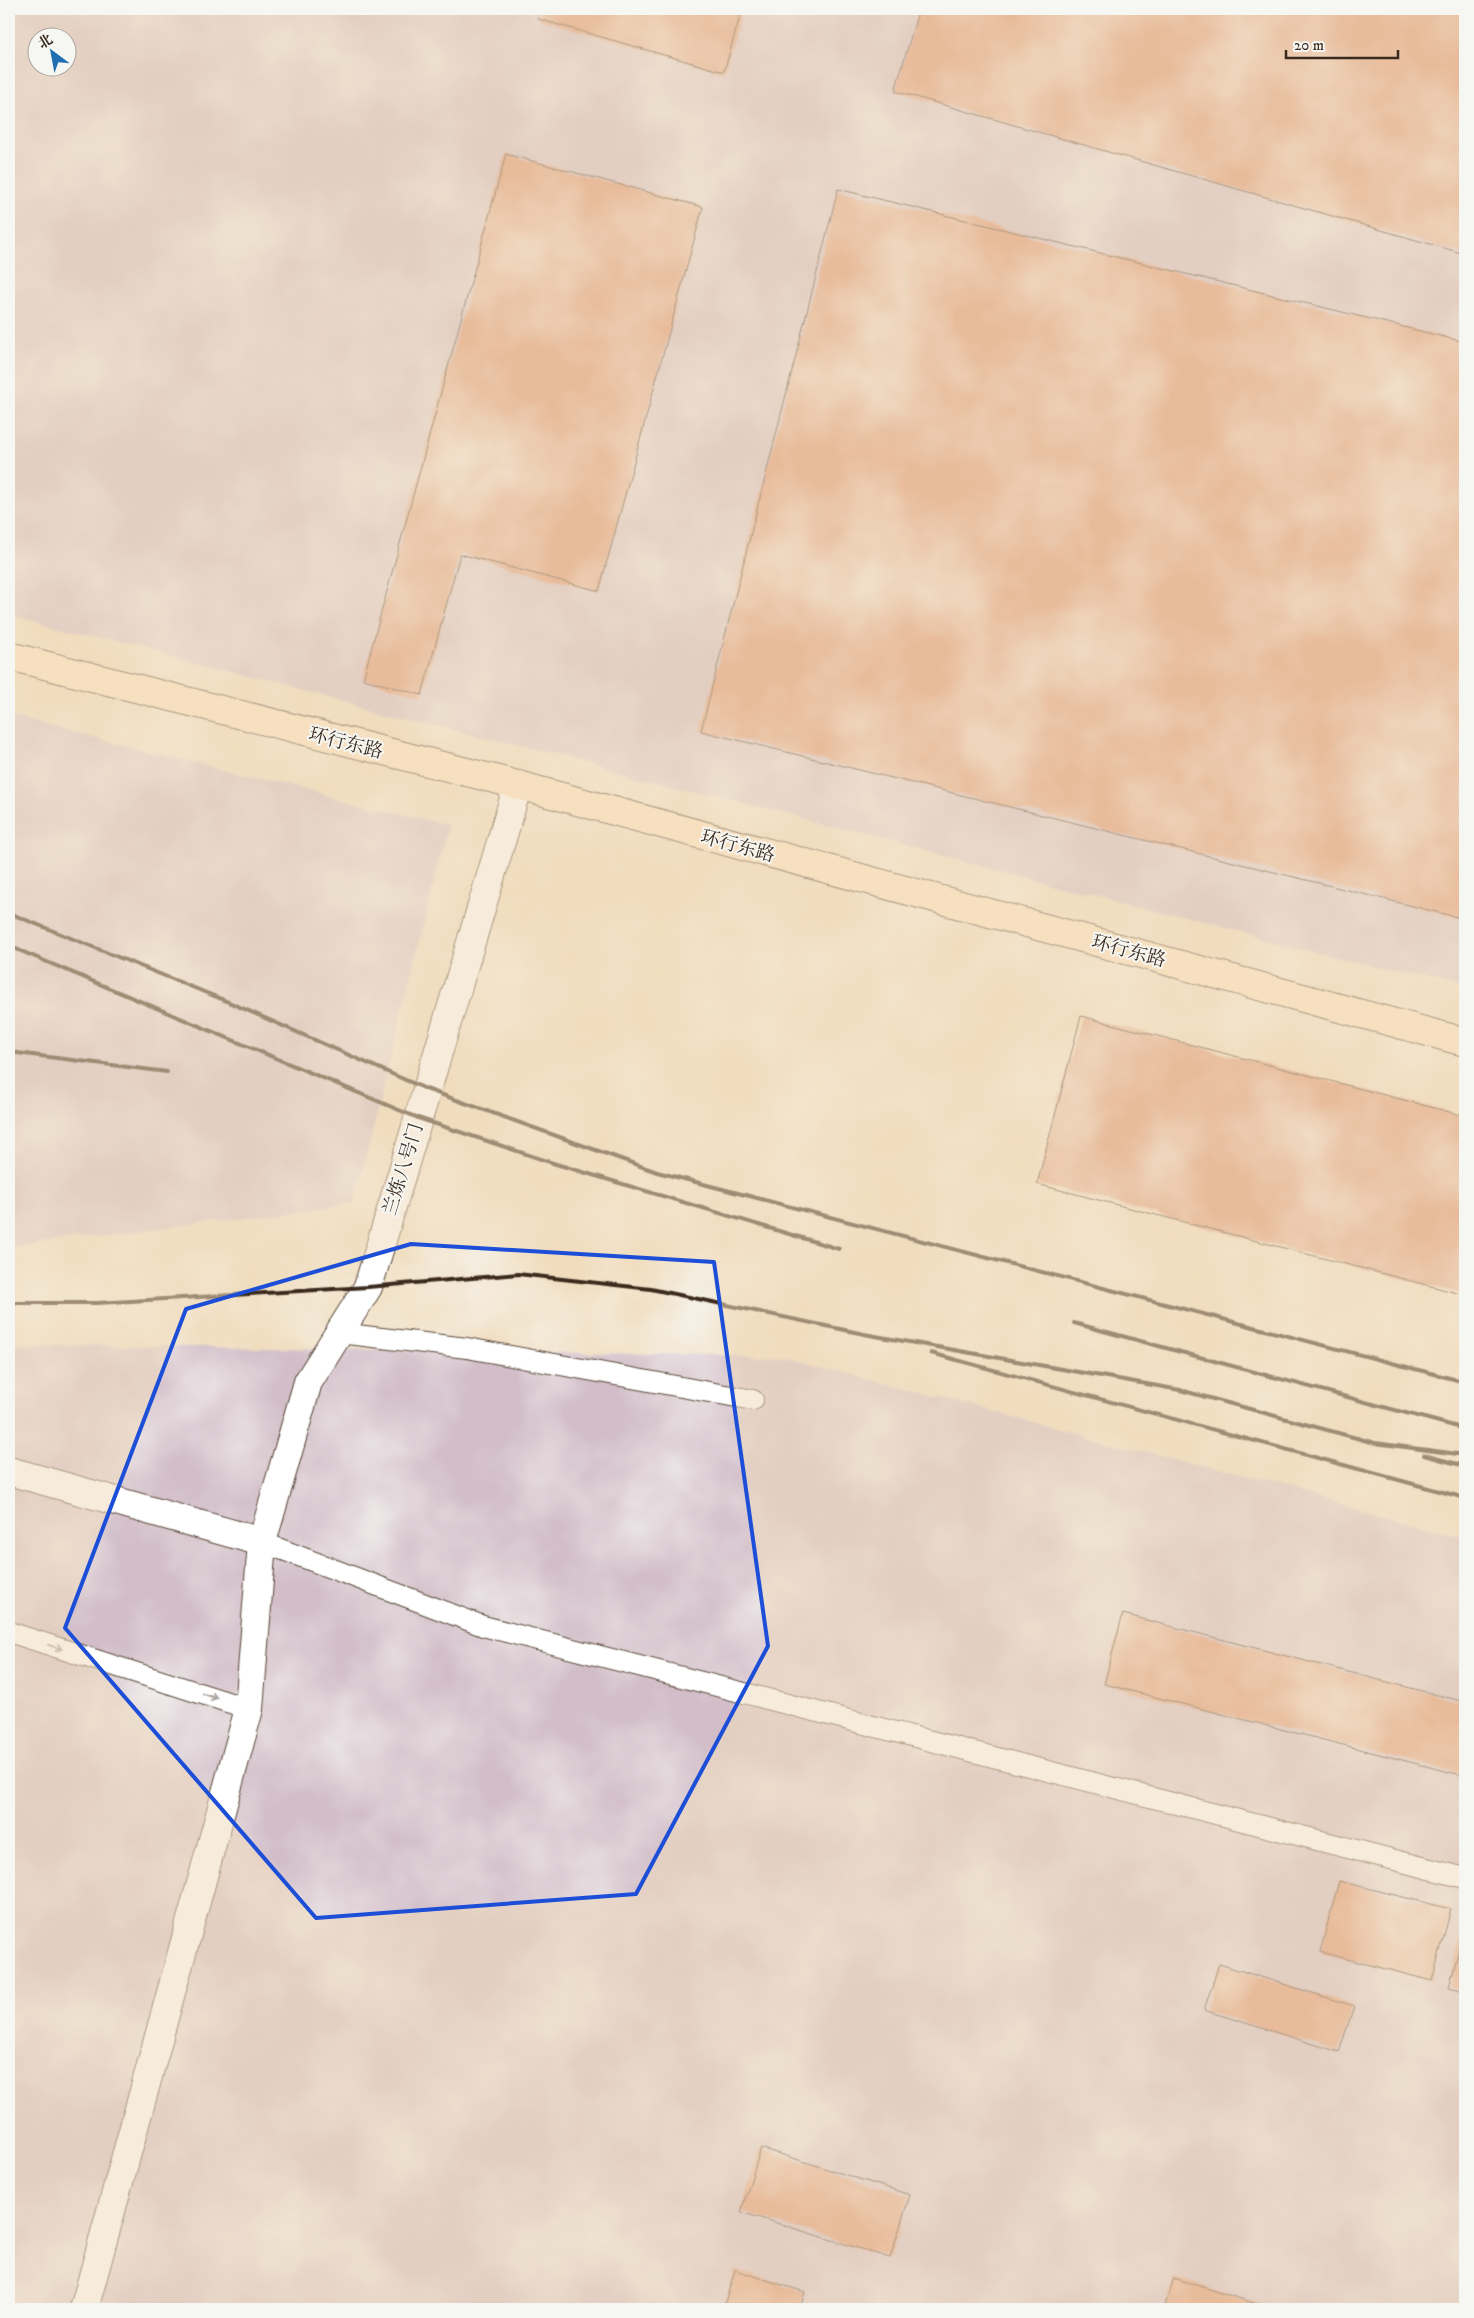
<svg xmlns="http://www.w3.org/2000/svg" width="1474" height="2318" font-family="'IM FELL DW Pica','Noto Serif SC',serif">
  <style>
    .industrial { fill: #d2bdc8; fill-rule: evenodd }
    .building { fill: #de9471 }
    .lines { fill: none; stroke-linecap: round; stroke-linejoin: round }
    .lane-casing { stroke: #564536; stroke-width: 22 }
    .street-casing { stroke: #564536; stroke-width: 30 }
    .secondary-casing { stroke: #564536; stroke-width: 30 }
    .lane { stroke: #fff; stroke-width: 20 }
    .street { stroke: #fff; stroke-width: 28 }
    .secondary { stroke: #fce5c4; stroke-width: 28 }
    .rail { stroke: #3b2a1e; stroke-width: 4 }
    .oneway { stroke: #a79f9a }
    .marked { fill: none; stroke: #1d4ed8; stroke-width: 4; stroke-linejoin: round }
    .labels { text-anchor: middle; stroke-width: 4; stroke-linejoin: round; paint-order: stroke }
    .street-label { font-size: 19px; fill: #3b2a1e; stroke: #f6f6f2 }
  </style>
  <rect width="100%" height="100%" fill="#f6f6f2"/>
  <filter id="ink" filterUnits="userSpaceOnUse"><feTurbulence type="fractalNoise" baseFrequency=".02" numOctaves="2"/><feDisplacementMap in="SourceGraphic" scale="10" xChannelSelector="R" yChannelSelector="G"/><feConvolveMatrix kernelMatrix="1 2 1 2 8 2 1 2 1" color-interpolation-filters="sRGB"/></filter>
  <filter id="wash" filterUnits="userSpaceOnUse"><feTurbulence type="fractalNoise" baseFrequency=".0096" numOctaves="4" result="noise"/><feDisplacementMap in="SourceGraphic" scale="20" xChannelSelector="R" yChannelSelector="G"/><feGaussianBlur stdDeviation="1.12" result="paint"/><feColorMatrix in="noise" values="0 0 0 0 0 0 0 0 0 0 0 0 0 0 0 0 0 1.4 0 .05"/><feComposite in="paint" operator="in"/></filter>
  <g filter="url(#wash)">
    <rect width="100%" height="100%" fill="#f1ddbe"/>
    <g class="industrial">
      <path d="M9,9H1465V990L9,614ZM38,38H68V68H38Z"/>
      <polygon points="9,717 448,825 355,1203 9,1248"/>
      <polygon points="9,1344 783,1356 1465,1537 1465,2309 9,2309"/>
    </g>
    <g id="blocks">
      <g class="building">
        <polygon points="541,9 742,9 724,72 538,19"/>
        <polygon points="919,9 1465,9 1465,254 895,91"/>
        <polygon points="506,154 703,207 599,591 460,554 422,695 363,679"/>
        <polygon points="838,189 1465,342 1465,919 701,731"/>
        <polygon points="1081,1016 1465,1116 1465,1295 1037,1184"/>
        <polygon points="1123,1614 1465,1702 1465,1776 1104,1684"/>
        <polygon points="1339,1881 1451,1909 1432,1981 1320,1952"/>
        <polygon points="1465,1927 1465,1991 1449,1987"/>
        <polygon points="1219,1964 1354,2006 1339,2052 1204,2010"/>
        <polygon points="761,2148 910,2195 890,2258 741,2212"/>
        <polygon points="735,2270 805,2292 800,2309 723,2309"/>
        <polygon points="1174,2278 1273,2309 1164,2309"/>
      </g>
    </g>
  </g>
  <g filter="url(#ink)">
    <use href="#blocks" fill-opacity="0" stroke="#564536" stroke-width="1"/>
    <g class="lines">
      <g class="lane-casing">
        <g id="lane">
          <polyline points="339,1333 467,1348 753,1400"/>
          <polyline points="262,1542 483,1626 1465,1878"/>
          <polyline points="9,1632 249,1709"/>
        </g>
      </g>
      <g class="street-casing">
        <g id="street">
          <polyline points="9,1471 262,1542"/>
          <polyline points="84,2309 249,1709 262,1542 308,1382 368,1287 518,785"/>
        </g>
      </g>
      <g class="secondary-casing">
        <polyline id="secondary" points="9,656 518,785 1465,1042"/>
      </g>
      <use href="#lane" class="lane"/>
      <use href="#street" class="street"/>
      <use href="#secondary" class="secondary"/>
      <g class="rail">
        <polyline points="9,913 224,1000 426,1089 657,1172 1465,1382"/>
        <polyline points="9,946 418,1118 556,1164 839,1249"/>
        <polyline points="9,1052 167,1072"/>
        <polyline points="9,1303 97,1303 368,1287 518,1274 651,1289 864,1334 1180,1390 1375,1443 1465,1455"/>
        <polyline points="1074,1323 1465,1429"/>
        <polyline points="931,1353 1465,1498"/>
        <polyline points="1424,1455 1465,1466"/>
      </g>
    </g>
    <defs><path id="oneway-shaft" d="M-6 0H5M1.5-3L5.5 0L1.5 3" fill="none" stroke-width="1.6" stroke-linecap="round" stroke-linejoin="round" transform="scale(1.25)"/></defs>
    <g class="oneway">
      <use href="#oneway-shaft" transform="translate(55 1647) rotate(18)"/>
      <use href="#oneway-shaft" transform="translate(210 1696) rotate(18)"/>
    </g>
  </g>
  <path d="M0 0H1474V2318H0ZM411,1244L714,1262L768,1646L636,1894L316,1918L65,1628L186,1309Z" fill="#f1ddbe" fill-opacity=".55" fill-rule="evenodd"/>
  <path class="marked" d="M411,1244L714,1262L768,1646L636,1894L316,1918L65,1628L186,1309Z"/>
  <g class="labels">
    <g class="street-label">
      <text transform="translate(346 742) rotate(14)" y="7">环行东路</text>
      <text transform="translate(738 845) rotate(15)" y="7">环行东路</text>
      <text transform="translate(1129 950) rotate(15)" y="7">环行东路</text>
      <text transform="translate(402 1169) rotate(-73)" y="7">兰炼八号门</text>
    </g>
  </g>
  <rect width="1474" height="2318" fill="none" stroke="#f6f6f2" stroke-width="30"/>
  <g transform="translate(52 52) rotate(328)"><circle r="24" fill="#f6f6f2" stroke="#aba49d"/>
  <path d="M0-4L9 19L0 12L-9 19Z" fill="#1f6fb2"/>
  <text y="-8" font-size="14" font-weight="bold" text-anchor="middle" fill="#3b2a1e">北</text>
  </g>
  <path d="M1286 50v8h112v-8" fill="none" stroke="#3b2a1e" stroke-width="2.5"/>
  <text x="1294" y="50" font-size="15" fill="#3b2a1e" stroke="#f6f6f2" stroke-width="4" paint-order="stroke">20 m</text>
</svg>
